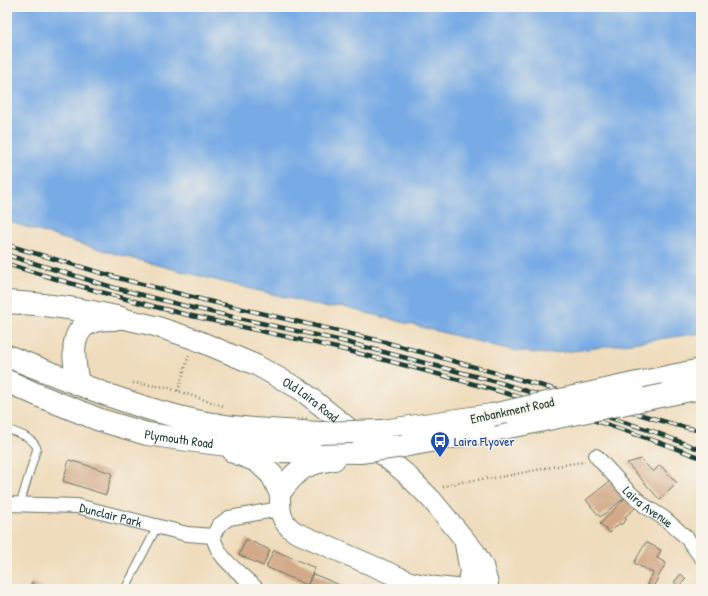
<svg xmlns="http://www.w3.org/2000/svg" width="708" height="596" font-family="'Patrick Hand',sans-serif">
  <style>
    .water { fill: #78abe5; stroke: #4c748c }
    .building { fill: #d2aa89 }
    .lines { fill: none; stroke-linecap: round; stroke-linejoin: round }
    .service-casing { stroke: #687564; stroke-width: 9 }
    .minor-casing { stroke: #687564; stroke-width: 16 }
    .secondary-casing { stroke: #687564; stroke-width: 22 }
    .primary-casing { stroke: #687564; stroke-width: 24 }
    .path { stroke: #687564; stroke-width: 2.5; stroke-dasharray: 1 3; stroke-linecap: butt }
    .service { stroke: #fff; stroke-width: 7 }
    .minor { stroke: #fff; stroke-width: 14 }
    .secondary { stroke: #fff; stroke-width: 20 }
    .primary { stroke: #fff; stroke-width: 22 }
    .rail-casing { stroke: #1f3d34; stroke-width: 4.5 }
    .rail { stroke: #f7f3e8; stroke-width: 3; stroke-dasharray: 9; stroke-linecap: butt }
    .primary-bridge-casing { stroke: #687564; stroke-width: 24; stroke-linecap: butt }
    .path-bridge { stroke: #687564; stroke-width: 2.5; stroke-dasharray: 1 3; stroke-linecap: butt }
    .primary-bridge { stroke: #fff; stroke-width: 22 }
    .labels { text-anchor: middle; stroke-width: 3; stroke-linejoin: round; paint-order: stroke }
    .street-label { font-size: 13px; fill: #1f3d34; stroke: #f7f3e8 }
    .transit-label { font-size: 13px; fill: #164399; stroke: #f7f3e8; text-anchor: start }
  </style>
  <rect width="100%" height="100%" fill="#f7f3e8"/>
  <filter id="ink" filterUnits="userSpaceOnUse"><feTurbulence type="fractalNoise" baseFrequency=".025" numOctaves="2"/><feDisplacementMap in="SourceGraphic" scale="8" xChannelSelector="R" yChannelSelector="G"/><feConvolveMatrix kernelMatrix="1 2 1 2 8 2 1 2 1" color-interpolation-filters="sRGB"/></filter>
  <filter id="wash" filterUnits="userSpaceOnUse"><feTurbulence type="fractalNoise" baseFrequency=".012" numOctaves="4" result="noise"/><feDisplacementMap in="SourceGraphic" scale="16" xChannelSelector="R" yChannelSelector="G"/><feGaussianBlur stdDeviation="0.9" result="paint"/><feColorMatrix in="noise" values="0 0 0 0 0 0 0 0 0 0 0 0 0 0 0 0 0 1.4 0 .05"/><feComposite in="paint" operator="in"/></filter>
  <g filter="url(#wash)">
    <rect width="100%" height="100%" fill="#efdcbc"/>
    <path class="water" d="M7,7H701V333L581,350L545,354L511,350L339,306L328,308C221,281 112,256 7,221Z"/>
    <g id="blocks">
      <g class="building">
        <polygon points="641,459 653,472 660,465 677,483 660,500 627,463"/>
        <polygon points="69,460 112,473 106,495 63,481"/>
        <polygon points="610,481 624,498 600,517 586,500"/>
        <polygon points="625,498 635,508 625,517 627,519 621,525 620,523 610,533 600,524"/>
        <polygon points="246,539 270,550 263,566 239,555"/>
        <polygon points="646,542 661,550 657,558 666,563 653,587 647,584 653,573 634,563"/>
        <polygon points="274,550 315,568 307,585 266,567"/>
        <polygon points="313,574 328,580 349,589 306,589"/>
        <polygon points="681,574 686,579 679,586 674,582"/>
        <polygon points="32,582 42,589 28,589"/>
      </g>
    </g>
  </g>
  <g filter="url(#ink)">
    <use href="#blocks" fill-opacity="0" stroke="#687564" stroke-width="1"/>
    <g class="lines">
      <g class="service-casing">
        <g id="service">
          <path d="M7,429C18,433 32,437 37,448L20,504"/>
          <polyline points="125,589 157,527"/>
        </g>
      </g>
      <g class="minor-casing">
        <g id="minor">
          <path id="s1" d="M596,456L628,491L645,506L664,518L686,537L701,557"/>
          <path id="s2" d="M7,504L77,506L187,534L213,536"/>
          <path d="M257,589C240,572 218,560 213,536L219,525L229,518L280,509"/>
        </g>
      </g>
      <g class="secondary-casing">
        <g id="secondary">
          <path id="s3" d="M121,318L155,326L194,339L256,365L301,390L405,473L431,499L475,552L483,566L488,584"/>
          <path d="M280,492C280,510 279,521 295,532L410,582L421,589"/>
          <polyline points="465,544 470,571 467,587"/>
          <polyline points="410,582 436,587 456,589"/>
        </g>
      </g>
      <g class="primary-casing">
        <g id="primary">
          <path d="M7,302C47,304 82,309 121,318"/>
          <path d="M7,356C69,380 131,407 196,421C237,430 279,430 320,433"/>
          <path id="s4" d="M7,381L40,396L100,420L147,434L195,441L276,451L360,452"/>
          <path d="M78,384C74,360 66,327 98,320C103,319 109,319 114,319"/>
          <polyline points="633,384 701,370"/>
          <polyline points="665,395 701,388"/>
          <polyline points="383,431 492,415"/>
          <polyline points="403,446 519,425"/>
          <path d="M234,452L257,461L272,475L280,492C297,469 305,463 334,459"/>
        </g>
      </g>
      <g class="path">
        <polyline points="7,335 14,338"/>
        <polyline points="133,383 166,387 223,406"/>
        <polyline points="178,391 189,355"/>
        <path d="M443,487C461,480 481,480 500,477C529,472 556,465 585,462"/>
      </g>
      <use href="#service" class="service"/>
      <use href="#minor" class="minor"/>
      <use href="#secondary" class="secondary"/>
      <use href="#primary" class="primary"/>
      <g class="rail-casing">
        <g id="rail">
          <polyline points="7,245 122,279 204,300 381,341 543,386 676,425 701,431"/>
          <polyline points="7,255 115,288 193,308 342,341 501,383 655,432 701,450"/>
          <path d="M7,264C68,283 130,301 192,316C241,327 291,337 341,349C462,379 584,413 701,458"/>
        </g>
      </g>
      <use href="#rail" class="rail"/>
      <g class="primary-bridge-casing">
        <g id="primary-bridge">
          <polyline points="492,415 633,384"/>
          <polyline points="519,425 665,395"/>
          <polyline points="320,433 383,431"/>
          <polyline points="360,452 403,446"/>
        </g>
      </g>
      <polyline class="path-bridge" points="298,418 310,419"/>
      <use href="#primary-bridge" class="primary-bridge"/>
    </g>
  </g>
  <defs>
    <g id="bus-pin" transform="scale(1)"><path d="M0 17L-7.5 6A9.5 9.5 0 1 1 7.5 6Z" fill="#1a4fb4" stroke="#f7f3e8"/><path d="M-5-6H5V4H4V6H2V4H-2V6H-4V4H-5ZM-3.5-4V0h7V-4ZM-3.5 1.2v1.5H-2V1.2ZM2 1.2v1.5H3.5V1.2Z" fill="#fff"/></g>
  </defs>
  <g fill-rule="evenodd">
    <use href="#bus-pin" x="440" y="441"/>
  </g>
  <g class="labels">
    <g class="street-label">
      <text dy="5" stroke="none"><textPath href="#s3" startOffset="208">Old Laira Road</textPath></text>
      <text transform="translate(512 410) rotate(-12)" y="5">Embankment Road</text>
      <text dy="5" stroke="none"><textPath href="#s4" startOffset="182">Plymouth Road</textPath></text>
      <text dy="5" stroke="none"><textPath href="#s1" startOffset="73">Laira Avenue</textPath></text>
      <text dy="5" stroke="none"><textPath href="#s2" startOffset="105">Dunclair Park</textPath></text>
    </g>
    <g class="transit-label">
      <text x="454" y="446">Laira Flyover</text>
    </g>
  </g>
  <rect width="708" height="596" fill="none" stroke="#f7f3e8" stroke-width="24"/>
</svg>
